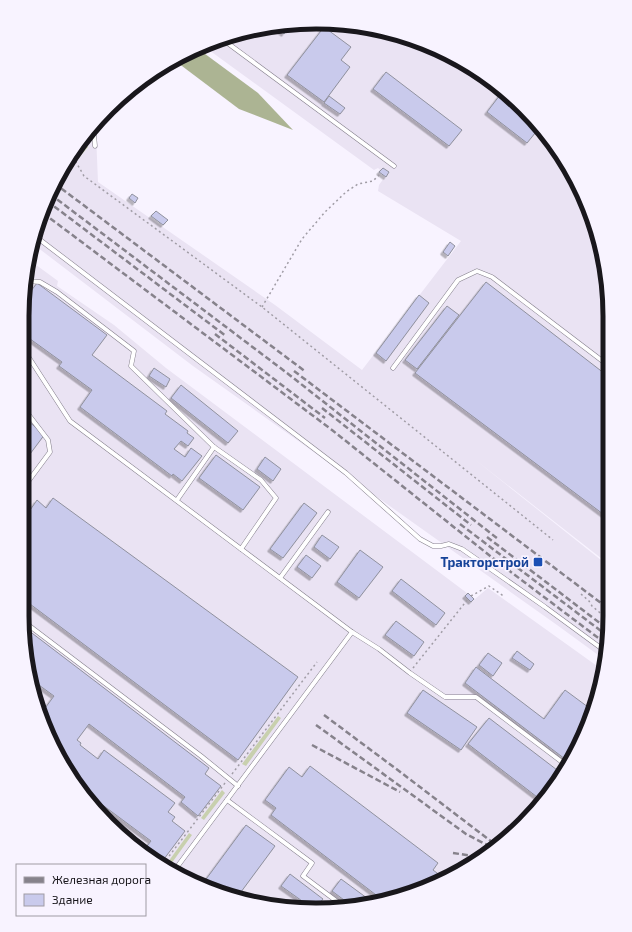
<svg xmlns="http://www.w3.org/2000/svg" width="632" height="932" font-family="'Exo 2',sans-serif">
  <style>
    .built { fill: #eae3f3 }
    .green { fill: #c8d0ae }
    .forest { fill: #acb493 }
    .building { fill: #c9caec; stroke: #90919e; filter: url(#shadow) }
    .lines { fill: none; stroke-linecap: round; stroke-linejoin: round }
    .service-casing { stroke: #847f8b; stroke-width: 5 }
    .path { stroke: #a09ca5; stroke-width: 1.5; stroke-dasharray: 2 3; stroke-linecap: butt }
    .service { stroke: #fff; stroke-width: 4 }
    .rail { stroke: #86828b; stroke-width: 2.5; stroke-dasharray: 6 3; stroke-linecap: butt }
    .transit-dot { fill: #1a4fb4; stroke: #f8f3ff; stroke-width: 1.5 }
    .labels { text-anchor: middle; stroke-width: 3.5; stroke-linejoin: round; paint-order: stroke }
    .transit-label { font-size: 13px; font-weight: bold; fill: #164399; stroke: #f8f3ff; text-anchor: end }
    .rim { fill: none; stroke: #19171c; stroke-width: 5 }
  </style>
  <defs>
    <filter id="shadow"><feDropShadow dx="-2.5" dy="2.5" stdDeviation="0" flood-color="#0004"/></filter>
  </defs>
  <rect width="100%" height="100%" fill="#f8f3ff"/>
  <g class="built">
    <polygon points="316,22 373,28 428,44 479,71 524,108 560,152 588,203 604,258 610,316 606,562 473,458 606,564 605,660 557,625 193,366 33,244 52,186 92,131 96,134 98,182 275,305 362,370 461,241 378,191 379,185 386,175 378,168 374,170 202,45 258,28"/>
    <polygon points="28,259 58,281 57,286 114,325 166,368 475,599 488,588 604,671 580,746 524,824 463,871 374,904 297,909 204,888 137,849 72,780 38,710 22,616"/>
  </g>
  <g class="green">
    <polygon points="85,144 88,147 64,176 61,174 71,160 72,161"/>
    <polygon points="278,716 281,718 246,766 242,764"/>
    <polygon points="222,790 225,793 204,820 201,818"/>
    <polygon points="189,833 192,835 171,864 168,862"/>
  </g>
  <polygon class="forest" points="197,48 258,93 293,130 239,109 174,60"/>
  <g class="building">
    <polygon points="291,24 284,34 274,26"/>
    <polygon points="324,27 351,47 341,60 350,67 324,102 287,75"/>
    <polygon points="386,72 462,130 449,146 373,89"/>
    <polygon points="503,91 524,108 540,127 527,143 487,112"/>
    <polygon points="329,96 345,108 340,114 324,103"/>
    <polygon points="383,168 389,172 386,177 379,172"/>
    <polygon points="132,194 138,198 135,203 129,198"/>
    <polygon points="156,211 168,220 163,225 151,216"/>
    <polygon points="450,242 455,246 448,256 443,252"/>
    <polygon points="486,282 609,377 607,517 415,373"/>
    <polygon points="37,283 107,335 92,355 167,411 165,414 188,431 187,433 194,438 188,446 181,441 174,449 185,457 191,448 202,456 182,481 173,474 172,476 80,407 92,390 59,366 62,362 26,336 27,289 31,291"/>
    <polygon points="419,295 429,303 386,361 376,353"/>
    <polygon points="447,306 459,315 417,369 405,360"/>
    <polygon points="154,368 170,379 166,387 149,376"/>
    <polygon points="181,385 238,431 228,443 171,398"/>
    <polygon points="25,419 45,434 24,462"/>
    <polygon points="216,455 260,487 243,510 199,478"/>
    <polygon points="265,457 281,469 273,481 257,469"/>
    <polygon points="53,498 298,677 238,760 22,598 24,519 37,500 46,508"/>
    <polygon points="304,503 317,513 283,558 270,549"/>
    <polygon points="322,535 339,547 330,559 314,547"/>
    <polygon points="360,550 383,567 359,598 337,582"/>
    <polygon points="306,555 321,566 312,578 297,567"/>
    <polygon points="401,579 445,613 436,625 392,591"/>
    <polygon points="468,593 474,599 471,602 465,596"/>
    <polygon points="396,621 424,642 414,656 385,635"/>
    <polygon points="24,627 209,768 205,774 221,786 198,816 181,802 185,797 89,724 77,740 81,743 80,745 98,759 104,750 175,803 168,812 175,817 172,821 185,831 164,859 147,846 151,841 77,786 72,780 40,715 54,696 32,680"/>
    <polygon points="517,651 534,664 530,670 512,658"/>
    <polygon points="488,653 502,663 493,676 479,665"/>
    <polygon points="476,667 544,719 565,690 592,710 579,747 576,745 565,759 465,683"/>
    <polygon points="423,690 477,727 461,750 407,713"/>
    <polygon points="489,718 561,773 541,800 468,744"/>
    <polygon points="310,766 438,863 433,870 441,876 438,880 384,901 271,815 276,808 265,800 289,767 302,777"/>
    <polygon points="246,825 275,846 238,896 204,888 201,886"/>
    <polygon points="290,874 323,899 316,908 312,908 281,886"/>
    <polygon points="341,879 371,901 368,905 352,906 332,891"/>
    <polygon points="275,899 284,906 272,904"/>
  </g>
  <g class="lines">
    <g class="service-casing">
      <g id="service">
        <polyline points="222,39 394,166"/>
        <polyline points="91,132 94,135 95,146"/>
        <polyline points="35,236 346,473 420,539 433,546 441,546 449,544 462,549 545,607 605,651"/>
        <polyline points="27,281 40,282 57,292 134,351 131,366 214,447 261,480 276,498 241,549"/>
        <polyline points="26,353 70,421 352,632 379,649 410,673 445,697 476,697 566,765"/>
        <polyline points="393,368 458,280 477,271 492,277 609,366"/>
        <polyline points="24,487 50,452 48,440 25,410"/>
        <polyline points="177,500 214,447"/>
        <polyline points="280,578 328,512"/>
        <polyline points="23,621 201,756 238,786"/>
        <polyline points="227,800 312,863 303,876 343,906"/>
        <polyline points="174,871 352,632"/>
      </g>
    </g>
    <g class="path">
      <polyline points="73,157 84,176 262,307 553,540"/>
      <polyline points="63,171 85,143"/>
      <polyline points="262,307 302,239 325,212 346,192 358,184 373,181 381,173"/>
      <polyline points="581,594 589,601 592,606 605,617"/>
      <polyline points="471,596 489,586 505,597"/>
      <polyline points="413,668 468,599"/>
      <polyline points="232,774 317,662"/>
      <polyline points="163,864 225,783"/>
    </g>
    <use href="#service" class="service"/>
    <g class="rail">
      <polyline points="54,183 306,372"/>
      <polyline points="50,194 287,373 498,539"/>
      <polyline points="47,201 226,336"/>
      <polyline points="43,213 332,430 499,563 605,643"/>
      <polyline points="215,334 325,418"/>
      <polyline points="294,371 605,606"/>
      <polyline points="322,408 471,525"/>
      <polyline points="460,524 605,634"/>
      <polyline points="487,537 605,627"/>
      <polyline points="324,715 399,771 492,842 497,845"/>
      <polyline points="316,725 466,834 485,844 494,847"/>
      <polyline points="312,745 400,792"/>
      <polyline points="453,853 480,857"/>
    </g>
  </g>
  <rect class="transit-dot" x="533" y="557" width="10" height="10" rx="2"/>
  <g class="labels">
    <g class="transit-label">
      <text x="529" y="567">Тракторстрой</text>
    </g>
  </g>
  <path d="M0 0H632V932H0ZM316 29H316A287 287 0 0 1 603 316V616A287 287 0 0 1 316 903H316A287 287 0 0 1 29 616V316A287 287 0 0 1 316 29Z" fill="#f8f3ff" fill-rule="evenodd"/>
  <path class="rim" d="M316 29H316A287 287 0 0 1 603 316V616A287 287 0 0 1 316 903H316A287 287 0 0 1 29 616V316A287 287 0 0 1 316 29Z"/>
  <rect x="16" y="864" width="130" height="52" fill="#f8f3ff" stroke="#9f9ba4"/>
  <rect x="24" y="877" width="20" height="6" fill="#86828b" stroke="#9f9ba4"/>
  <text x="52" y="884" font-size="12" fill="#19171c">Железная дорога</text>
  <rect x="24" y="894" width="20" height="12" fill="#c9caec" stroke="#9f9ba4"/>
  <text x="52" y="904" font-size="12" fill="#19171c">Здание</text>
</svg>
